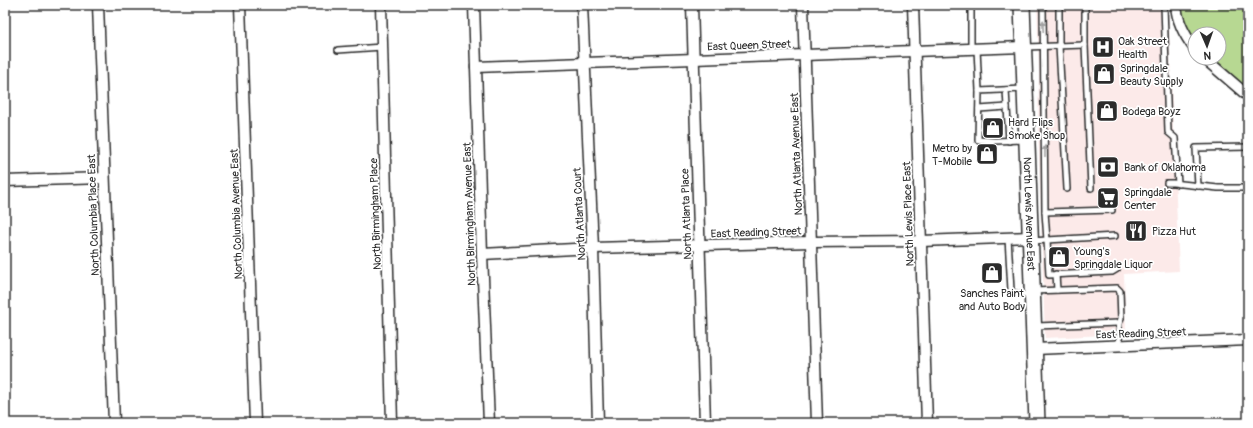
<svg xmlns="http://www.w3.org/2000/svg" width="1253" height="428" font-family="Pangolin,sans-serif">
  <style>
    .built { fill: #fceae9 }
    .green { fill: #b7d892; stroke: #71825e }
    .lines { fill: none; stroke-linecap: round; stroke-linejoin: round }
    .service-casing { stroke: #2b2b2b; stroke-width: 8 }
    .minor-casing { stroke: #2b2b2b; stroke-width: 13 }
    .secondary-casing { stroke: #2b2b2b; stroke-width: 18 }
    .service { stroke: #fff; stroke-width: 5 }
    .minor { stroke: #fff; stroke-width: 10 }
    .secondary { stroke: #fff; stroke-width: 15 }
    .oneway { fill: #a0a0a0 }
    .labels { text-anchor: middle; stroke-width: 3.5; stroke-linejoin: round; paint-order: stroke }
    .poi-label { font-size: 11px; fill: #2b2b2b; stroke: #fff; text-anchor: start }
    .street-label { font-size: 11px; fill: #2b2b2b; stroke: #fff }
  </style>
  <rect width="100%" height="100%" fill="#fff"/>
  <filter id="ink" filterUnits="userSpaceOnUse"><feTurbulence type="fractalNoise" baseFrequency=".025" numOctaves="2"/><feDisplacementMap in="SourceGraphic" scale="8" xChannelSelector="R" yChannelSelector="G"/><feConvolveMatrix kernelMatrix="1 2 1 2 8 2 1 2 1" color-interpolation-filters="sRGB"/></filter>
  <g filter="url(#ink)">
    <polygon class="built" points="1037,5 1168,5 1179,271 1124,274 1126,334 1045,338 1038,125 1039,72"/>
    <path class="green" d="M1181,5H1248V89L1214,58H1219V34H1195V41C1185,32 1183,17 1181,5Z"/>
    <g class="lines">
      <g class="service-casing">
        <g id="service">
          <polyline points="1043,5 1045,212 1047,240 1115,236"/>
          <polyline points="1059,5 1059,46 1067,189"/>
          <polyline points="1085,5 1085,45 1091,188"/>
          <polyline points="1164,5 1168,132 1175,138 1178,184"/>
          <polyline points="1026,47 1085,45"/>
          <polyline points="971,49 971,7 973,5"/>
          <polyline points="977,49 979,91"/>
          <polyline points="338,50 382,47"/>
          <polyline points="1024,89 979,91 978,140 995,141 1026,140"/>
          <polyline points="1006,90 1009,141"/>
          <polyline points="979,109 1007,107"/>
          <polyline points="1167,183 1173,183 1218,188 1248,188"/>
          <polyline points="1198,186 1196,148 1248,147"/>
          <polyline points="1045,212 1112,210"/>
          <polyline points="1008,238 1011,290 1013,293 1018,294 1031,294"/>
          <polyline points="1031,241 1047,240 1049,275 1112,272 1117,269"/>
          <polyline points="1056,274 1057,290"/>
          <polyline points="1033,291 1117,288 1120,291 1121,319 1119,323 1119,346"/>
          <polyline points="1036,326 1119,323"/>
        </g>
      </g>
      <g class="minor-casing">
        <g id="minor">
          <polyline points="98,5 114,423"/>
          <polyline points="240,5 255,423"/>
          <polyline points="381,5 392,423"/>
          <polyline points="474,5 482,254 489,423"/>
          <polyline points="582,5 593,248 598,423"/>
          <polyline points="692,5 705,423"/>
          <polyline points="803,5 817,423"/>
          <polyline points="913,5 927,423"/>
          <path d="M1176,5C1177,22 1185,36 1195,49"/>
          <polyline points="1204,58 1248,96"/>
          <polyline points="476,67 1024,47"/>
          <polyline points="5,181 104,178"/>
          <polyline points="482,254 593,248 811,242 921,241 1030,237"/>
          <polyline points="1035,349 1248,340"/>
        </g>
      </g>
      <g class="secondary-casing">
        <g id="secondary">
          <path id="s1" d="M1022,5L1037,423"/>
        </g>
      </g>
      <use href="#service" class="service"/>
      <use href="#minor" class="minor"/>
      <use href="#secondary" class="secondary"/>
    </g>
    <defs><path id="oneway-solid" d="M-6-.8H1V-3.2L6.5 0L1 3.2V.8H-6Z"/></defs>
    <g class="oneway">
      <use href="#oneway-solid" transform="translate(1043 26) rotate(-92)"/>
      <use href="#oneway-solid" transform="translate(1045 151) rotate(-90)"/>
    </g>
  </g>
  <defs>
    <g id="hospital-square" transform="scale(1.15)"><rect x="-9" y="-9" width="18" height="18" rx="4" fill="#2b2b2b" stroke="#fff"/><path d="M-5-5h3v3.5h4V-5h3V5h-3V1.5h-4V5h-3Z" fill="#fff"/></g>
    <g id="shop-square" transform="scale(1.15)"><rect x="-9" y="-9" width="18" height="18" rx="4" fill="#2b2b2b" stroke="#fff"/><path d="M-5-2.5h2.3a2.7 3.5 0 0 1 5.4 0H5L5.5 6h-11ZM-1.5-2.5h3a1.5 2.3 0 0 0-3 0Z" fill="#fff"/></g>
    <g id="bank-square" transform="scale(1.15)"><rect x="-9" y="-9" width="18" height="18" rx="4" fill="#2b2b2b" stroke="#fff"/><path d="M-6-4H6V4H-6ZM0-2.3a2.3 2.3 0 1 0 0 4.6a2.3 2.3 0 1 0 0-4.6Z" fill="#fff"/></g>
    <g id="supermarket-square" transform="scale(1.15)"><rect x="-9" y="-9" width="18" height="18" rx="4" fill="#2b2b2b" stroke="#fff"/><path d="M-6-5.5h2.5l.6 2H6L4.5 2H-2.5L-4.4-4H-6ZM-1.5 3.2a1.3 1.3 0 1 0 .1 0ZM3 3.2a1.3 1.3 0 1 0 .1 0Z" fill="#fff"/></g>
    <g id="restaurant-square" transform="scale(1.15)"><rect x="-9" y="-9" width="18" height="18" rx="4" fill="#2b2b2b" stroke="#fff"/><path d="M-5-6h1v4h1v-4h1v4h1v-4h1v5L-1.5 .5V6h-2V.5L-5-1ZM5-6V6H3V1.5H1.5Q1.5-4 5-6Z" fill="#fff"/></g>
  </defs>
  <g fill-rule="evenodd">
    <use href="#hospital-square" x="1103" y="47"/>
    <use href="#shop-square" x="1104" y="74"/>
    <use href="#shop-square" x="1107" y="111"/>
    <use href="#shop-square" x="993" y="128"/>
    <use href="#shop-square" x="987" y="154"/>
    <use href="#bank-square" x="1108" y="167"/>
    <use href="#supermarket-square" x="1108" y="198"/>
    <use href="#restaurant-square" x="1136" y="231"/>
    <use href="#shop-square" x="1059" y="257"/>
    <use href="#shop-square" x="992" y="273"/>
  </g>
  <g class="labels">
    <g class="poi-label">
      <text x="1118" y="45">Oak Street<tspan x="1118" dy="13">Health</tspan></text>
      <text x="1120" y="72">Springdale<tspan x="1120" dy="13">Beauty Supply</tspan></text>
      <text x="1122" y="115">Bodega Boyz</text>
      <text x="1008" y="126">Hard Flips<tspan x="1008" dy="13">Smoke Shop</tspan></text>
      <text x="972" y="152" text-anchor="end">Metro by<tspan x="972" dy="13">T-Mobile</tspan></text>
      <text x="1124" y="171">Bank of Oklahoma</text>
      <text x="1124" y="196">Springdale<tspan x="1124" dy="13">Center</tspan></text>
      <text x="1152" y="235">Pizza Hut</text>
      <text x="1074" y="255">Young's<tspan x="1074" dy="13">Springdale Liquor</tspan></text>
      <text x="992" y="297" text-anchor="middle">Sanches Paint<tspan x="992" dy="13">and Auto Body</tspan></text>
    </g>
    <g class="street-label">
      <text transform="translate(749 45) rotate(-2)" y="4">East Queen Street</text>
      <text transform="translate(796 154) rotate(-92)" y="4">North Atlanta Avenue East</text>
      <text transform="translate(236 214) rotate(-92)" y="4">North Columbia Avenue East</text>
      <text transform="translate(375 214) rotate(-92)" y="4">North Birmingham Place</text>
      <text transform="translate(469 214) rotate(-92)" y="4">North Birmingham Avenue East</text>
      <text transform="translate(579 214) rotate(-93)" y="4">North Atlanta Court</text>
      <text transform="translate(686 214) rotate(-92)" y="4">North Atlanta Place</text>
      <text transform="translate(908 214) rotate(-92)" y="4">North Lewis Place East</text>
      <text dy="4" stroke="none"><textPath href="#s1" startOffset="209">North Lewis Avenue East</textPath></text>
      <text transform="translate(93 215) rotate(-92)" y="4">North Columbia Place East</text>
      <text transform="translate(756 232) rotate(-2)" y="4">East Reading Street</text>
      <text transform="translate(1141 333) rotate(-2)" y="4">East Reading Street</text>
    </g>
  </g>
  <rect width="1253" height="428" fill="none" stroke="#fff" stroke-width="20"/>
  <rect x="10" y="10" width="1233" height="408" fill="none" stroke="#2b2b2b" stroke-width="1.5" filter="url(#ink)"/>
  <g transform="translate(1207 46) rotate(178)"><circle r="19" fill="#ffffff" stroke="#aaaaaa"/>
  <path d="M0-3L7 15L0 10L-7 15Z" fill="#2b2b2b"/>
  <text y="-6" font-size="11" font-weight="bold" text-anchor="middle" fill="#2b2b2b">N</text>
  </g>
</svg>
